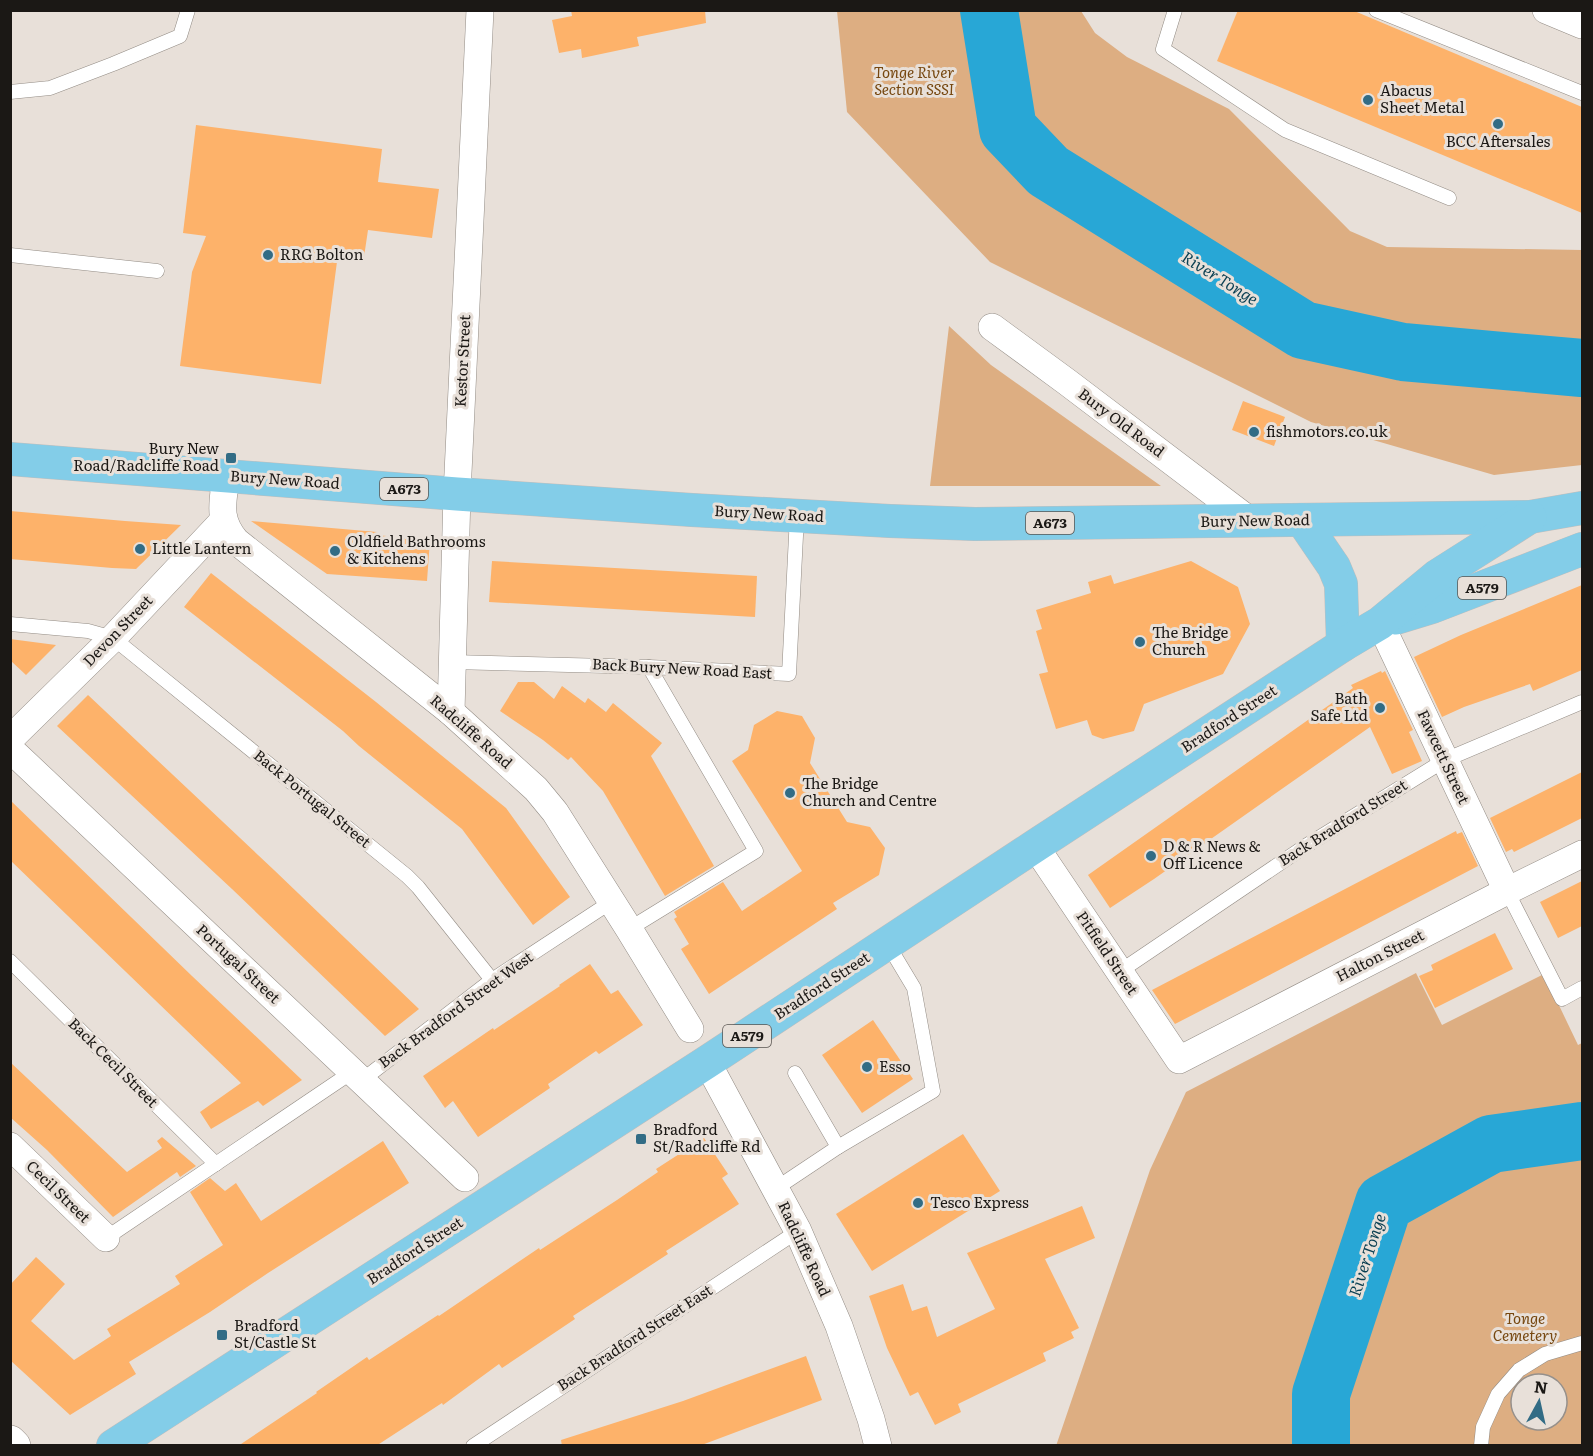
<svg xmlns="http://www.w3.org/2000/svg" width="1593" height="1456" font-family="Literata,serif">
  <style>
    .green { fill: #ddae82; fill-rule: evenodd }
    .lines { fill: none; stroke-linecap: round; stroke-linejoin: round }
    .river { stroke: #28a7d6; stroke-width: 58 }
    .building { fill: #fdb26a }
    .lane-casing { stroke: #938c85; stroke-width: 15 }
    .street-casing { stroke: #938c85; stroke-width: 28 }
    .secondary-casing { stroke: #938c85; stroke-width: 34 }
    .primary-casing { stroke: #bfbebd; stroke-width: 34 }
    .lane { stroke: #fff; stroke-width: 14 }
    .street { stroke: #fff; stroke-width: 27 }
    .secondary { stroke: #fff; stroke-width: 33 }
    .primary { stroke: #83cde8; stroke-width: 33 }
    .poi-dot { fill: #326c85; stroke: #e8e0d9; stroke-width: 2 }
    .labels { text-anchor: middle; stroke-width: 6; stroke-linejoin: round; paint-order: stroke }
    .shield { fill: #e8e0d9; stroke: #585450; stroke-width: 1.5 }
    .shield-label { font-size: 14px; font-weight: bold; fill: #1b1815 }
    .park-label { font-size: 15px; font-style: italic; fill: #76470f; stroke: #e8e0d9 }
    .poi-label { font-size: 15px; fill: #1b1815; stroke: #e8e0d9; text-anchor: start }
    .street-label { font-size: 15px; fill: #1b1815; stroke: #e8e0d9 }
    .water-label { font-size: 16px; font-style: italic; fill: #0a3f52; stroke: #e8e0d9 }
  </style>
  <rect width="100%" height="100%" fill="#e8e0d9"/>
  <g class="green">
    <polygon points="837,11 1081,11 1095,33 1127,57 1229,109 1350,231 1387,247 1582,250 1582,465 1494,475 1311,422 990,262 847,112"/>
    <polygon points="949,326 991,365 1161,486 930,486"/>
    <path d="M1416,973L1442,1025L1544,974L1578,1045L1582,1043V1445L1056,1446L1150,1170L1186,1092ZM1521,1384H1557V1420H1521Z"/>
  </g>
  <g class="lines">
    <g class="river">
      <polyline points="989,10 1008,129 1048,171 1303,330 1403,352 1582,368"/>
      <polyline points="1321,1446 1321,1394 1384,1203 1491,1144 1582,1131"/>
    </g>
  </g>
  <g class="building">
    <polygon points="571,10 705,10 706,23 637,37 639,46 582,58 581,49 559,53 552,20 572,16"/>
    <polygon points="1238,10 1352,10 1582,107 1582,213 1217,61"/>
    <polygon points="196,125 382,149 378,182 439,189 432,238 368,230 364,257 338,254 321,384 180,366 192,272 206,236 183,233"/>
    <polygon points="1243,401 1285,417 1274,446 1232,430"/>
    <polygon points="10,511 125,521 181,525 136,569 112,568 10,559"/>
    <polygon points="251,521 377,532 376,535 430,540 427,581 327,574"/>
    <polygon points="492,561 757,576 755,617 489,602"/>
    <polygon points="1191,561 1238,587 1250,624 1223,674 1144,704 1134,731 1103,739 1092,735 1087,720 1056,729 1039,674 1048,672 1036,631 1042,629 1036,610 1091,593 1088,582 1111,575 1114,584"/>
    <polygon points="211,573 376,702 506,808 570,897 533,925 462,829 359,746 343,731 184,607"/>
    <polygon points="1582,585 1582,670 1533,691 1530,684 1464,707 1442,717 1414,657 1461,635"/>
    <polygon points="10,639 56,645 26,675 10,660"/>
    <polygon points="1381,671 1382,673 1385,671 1413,730 1409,732 1422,761 1392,774 1370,727 1154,879 1110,908 1088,875 1332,703 1353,688 1351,685"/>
    <polygon points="518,682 534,682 554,699 562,686 585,703 588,698 606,712 613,703 662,743 651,756 714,866 665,896 603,791 571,757 568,760 543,740 500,711"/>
    <polygon points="88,695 274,870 419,1009 385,1036 232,889 57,726"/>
    <polygon points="777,711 802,716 815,738 810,763 847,822 870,827 885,848 879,875 833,903 837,909 709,994 681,949 689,944 674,919 677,917 674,912 723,882 742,911 802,871 732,761 748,750 754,725"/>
    <polygon points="1582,772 1582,818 1514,852 1512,849 1506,852 1490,818"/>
    <polygon points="10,800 192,976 302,1080 263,1106 258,1101 211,1129 200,1112 241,1083 10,860"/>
    <polygon points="1456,831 1457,834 1462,832 1478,866 1235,993 1175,1024 1152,990"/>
    <polygon points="1582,881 1582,926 1558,938 1540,902"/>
    <polygon points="1495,933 1513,969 1435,1008 1419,976 1433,970 1431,965"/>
    <polygon points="590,964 611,994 618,990 643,1025 599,1054 596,1051 548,1084 550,1088 478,1137 453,1101 445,1108 423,1076 493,1028 494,1030 560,986 559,985"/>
    <polygon points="873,1020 913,1079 862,1113 822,1055"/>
    <polygon points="10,1062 127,1172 162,1148 157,1141 162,1137 196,1166 180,1177 177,1172 113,1217 47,1150 10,1117"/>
    <polygon points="963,1134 1000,1191 872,1271 836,1214"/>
    <polygon points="704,1138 728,1174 722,1178 739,1204 666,1251 668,1254 573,1316 575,1319 502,1368 499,1364 443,1405 442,1403 376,1446 238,1446 317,1393 316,1392 367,1357 369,1360 438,1315 439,1316 539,1248 540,1250 617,1200 658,1172 656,1169"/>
    <polygon points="383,1141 409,1183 268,1273 210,1312 129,1362 136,1374 70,1415 10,1360 10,1285 36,1257 65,1284 31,1321 74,1360 111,1336 107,1329 180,1284 175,1276 223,1245 190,1192 210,1178 225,1191 236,1183 261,1221"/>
    <polygon points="1082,1206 1095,1238 1045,1259 1079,1328 1071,1332 1074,1338 1043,1353 1046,1361 958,1404 961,1412 935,1425 918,1392 910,1396 887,1348 869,1296 903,1284 912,1311 927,1306 937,1337 995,1309 967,1253"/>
    <polygon points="806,1356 822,1400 739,1431 699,1446 562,1446 561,1440 683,1401"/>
  </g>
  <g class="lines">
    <g class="lane-casing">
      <g id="lane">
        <polyline points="1175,10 1163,49 1285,130 1449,198"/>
        <polyline points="1376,10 1582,93"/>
        <polyline points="10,92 50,88 113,64 180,36 188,10"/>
        <polyline points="10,255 157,271"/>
        <polyline points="10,624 88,631 113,638 407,876 418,887 492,980"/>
        <polyline points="452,662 649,667 789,674 797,516"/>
        <polyline points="1507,891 1562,999 1582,988"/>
        <polyline points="629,929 756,851 649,667"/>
        <polyline points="10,961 216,1164"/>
        <polyline points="1119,972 1304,847 1445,760 1582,702"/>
        <polyline points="361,1081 492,980 611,902"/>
        <polyline points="838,1147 933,1091 914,988 887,943"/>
        <polyline points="775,1189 838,1147 795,1073"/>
        <polyline points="106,1238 352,1072"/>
        <polyline points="473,1446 798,1231"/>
        <polyline points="1481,1446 1483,1427 1498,1394 1519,1370 1545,1354 1582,1343"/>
      </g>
    </g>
    <g class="street-casing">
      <g id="street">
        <polyline points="1546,10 1582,25"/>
        <polyline points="992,327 1067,382 1249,520"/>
        <path d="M226,476C223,502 217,519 236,541L451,712L536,789L555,812L629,929L690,1029"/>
        <polyline points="1380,623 1507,891"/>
        <polyline points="451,712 457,494 480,10"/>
        <polyline points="10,739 113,638 223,521"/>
        <polyline points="10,749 465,1178"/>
        <polyline points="1035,846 1179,1060 1507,891 1582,854"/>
        <polyline points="707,1062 798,1231 839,1326 871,1419 878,1446"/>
        <polyline points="10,1146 106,1238"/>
      </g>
    </g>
    <g class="secondary-casing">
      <polyline id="secondary" points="10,1442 14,1446"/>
    </g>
    <g class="primary-casing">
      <g id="primary">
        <polyline points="10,459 457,494 692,510 890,521 975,524 1530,517 1582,508"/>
        <polyline points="1302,520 1334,567 1341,584 1343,645"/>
        <polyline points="1396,618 1432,607 1582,549"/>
        <polyline points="113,1446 707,1062 1035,846 1343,645 1380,623 1437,576 1530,517"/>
      </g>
    </g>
    <use href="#lane" class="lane"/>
    <use href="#street" class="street"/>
    <use href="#secondary" class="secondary"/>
    <use href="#primary" class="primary"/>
  </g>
  <g class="poi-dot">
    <circle cx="1368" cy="100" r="6"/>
    <circle cx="1498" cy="124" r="6"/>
    <circle cx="268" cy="255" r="6"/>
    <circle cx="1254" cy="432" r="6"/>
    <rect x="225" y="452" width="12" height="12" rx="3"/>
    <circle cx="140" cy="549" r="6"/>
    <circle cx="335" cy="551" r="6"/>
    <circle cx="1140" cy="642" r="6"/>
    <circle cx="1380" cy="708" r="6"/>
    <circle cx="790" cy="793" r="6"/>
    <circle cx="1151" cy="856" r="6"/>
    <circle cx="867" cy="1067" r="6"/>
    <rect x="635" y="1133" width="12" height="12" rx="3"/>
    <circle cx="918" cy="1203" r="6"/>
    <rect x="216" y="1329" width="12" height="12" rx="3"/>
  </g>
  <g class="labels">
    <g class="shield">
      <rect x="380" y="478" width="48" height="22" rx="4.5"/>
      <rect x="1026" y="512" width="48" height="22" rx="4.5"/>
      <rect x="1458" y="577" width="48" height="22" rx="4.5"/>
      <rect x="723" y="1025" width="48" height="22" rx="4.5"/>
    </g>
    <g class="shield-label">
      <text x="404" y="494">A673</text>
      <text x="1050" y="528">A673</text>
      <text x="1482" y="593">A579</text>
      <text x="747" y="1041">A579</text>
    </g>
    <g class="park-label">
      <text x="914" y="78">Tonge River<tspan x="914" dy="17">Section SSSI</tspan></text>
      <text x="1525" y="1324">Tonge<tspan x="1525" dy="17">Cemetery</tspan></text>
    </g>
    <g class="poi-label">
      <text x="1380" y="96">Abacus<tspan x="1380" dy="17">Sheet Metal</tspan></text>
      <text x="1498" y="147" text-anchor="middle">BCC Aftersales</text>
      <text x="280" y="260">RRG Bolton</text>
      <text x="1266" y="437">fishmotors.co.uk</text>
      <text x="219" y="454" text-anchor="end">Bury New<tspan x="219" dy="17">Road/Radcliffe Road</tspan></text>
      <text x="347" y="547">Oldfield Bathrooms<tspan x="347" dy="17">&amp; Kitchens</tspan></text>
      <text x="152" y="554">Little Lantern</text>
      <text x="1152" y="638">The Bridge<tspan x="1152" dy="17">Church</tspan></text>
      <text x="1368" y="704" text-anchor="end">Bath<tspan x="1368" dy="17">Safe Ltd</tspan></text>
      <text x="802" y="789">The Bridge<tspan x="802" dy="17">Church and Centre</tspan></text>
      <text x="1163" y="852">D &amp; R News &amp;<tspan x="1163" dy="17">Off Licence</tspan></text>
      <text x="879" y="1072">Esso</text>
      <text x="653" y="1135">Bradford<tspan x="653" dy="17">St/Radcliffe Rd</tspan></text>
      <text x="930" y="1208">Tesco Express</text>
      <text x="234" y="1331">Bradford<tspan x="234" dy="17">St/Castle St</tspan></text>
    </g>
    <g class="street-label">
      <text transform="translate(463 361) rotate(-87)" y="5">Kestor Street</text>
      <text transform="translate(1121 423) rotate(37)" y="5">Bury Old Road</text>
      <text transform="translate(285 480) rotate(4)" y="5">Bury New Road</text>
      <text transform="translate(769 514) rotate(3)" y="5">Bury New Road</text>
      <text transform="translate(1255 521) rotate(-1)" y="5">Bury New Road</text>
      <text transform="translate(118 631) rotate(-46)" y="5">Devon Street</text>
      <text transform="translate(682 669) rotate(3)" y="5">Back Bury New Road East</text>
      <text transform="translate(1229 719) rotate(-33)" y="5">Bradford Street</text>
      <text transform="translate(471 732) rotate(41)" y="5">Radcliffe Road</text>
      <text transform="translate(1443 757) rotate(65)" y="5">Fawcett Street</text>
      <text transform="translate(312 799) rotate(39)" y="5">Back Portugal Street</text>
      <text transform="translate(1343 823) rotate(-32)" y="5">Back Bradford Street</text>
      <text transform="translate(1107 953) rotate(56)" y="5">Pitfield Street</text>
      <text transform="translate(1380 956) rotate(-27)" y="5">Halton Street</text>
      <text transform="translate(238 964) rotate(43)" y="5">Portugal Street</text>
      <text transform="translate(822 986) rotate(-33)" y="5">Bradford Street</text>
      <text transform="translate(456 1010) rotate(-36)" y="5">Back Bradford Street West</text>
      <text transform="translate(113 1063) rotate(45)" y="5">Back Cecil Street</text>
      <text transform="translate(58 1192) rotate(44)" y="5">Cecil Street</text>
      <text transform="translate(804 1249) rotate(65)" y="5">Radcliffe Road</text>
      <text transform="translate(415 1251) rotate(-33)" y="5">Bradford Street</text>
      <text transform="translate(635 1338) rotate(-33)" y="5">Back Bradford Street East</text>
    </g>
    <g class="water-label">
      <text transform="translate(1220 278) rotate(32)" y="6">River Tonge</text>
      <text transform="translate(1367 1255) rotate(-72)" y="6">River Tonge</text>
    </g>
  </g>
  <rect width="1593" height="1456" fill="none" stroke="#1b1815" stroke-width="24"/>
  <g transform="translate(1539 1402) rotate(8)"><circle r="28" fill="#e8e0d9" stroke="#96908b" stroke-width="1.5"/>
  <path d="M0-4.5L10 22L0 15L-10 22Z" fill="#326c85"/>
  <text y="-9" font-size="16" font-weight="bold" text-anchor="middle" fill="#1b1815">N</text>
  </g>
</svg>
